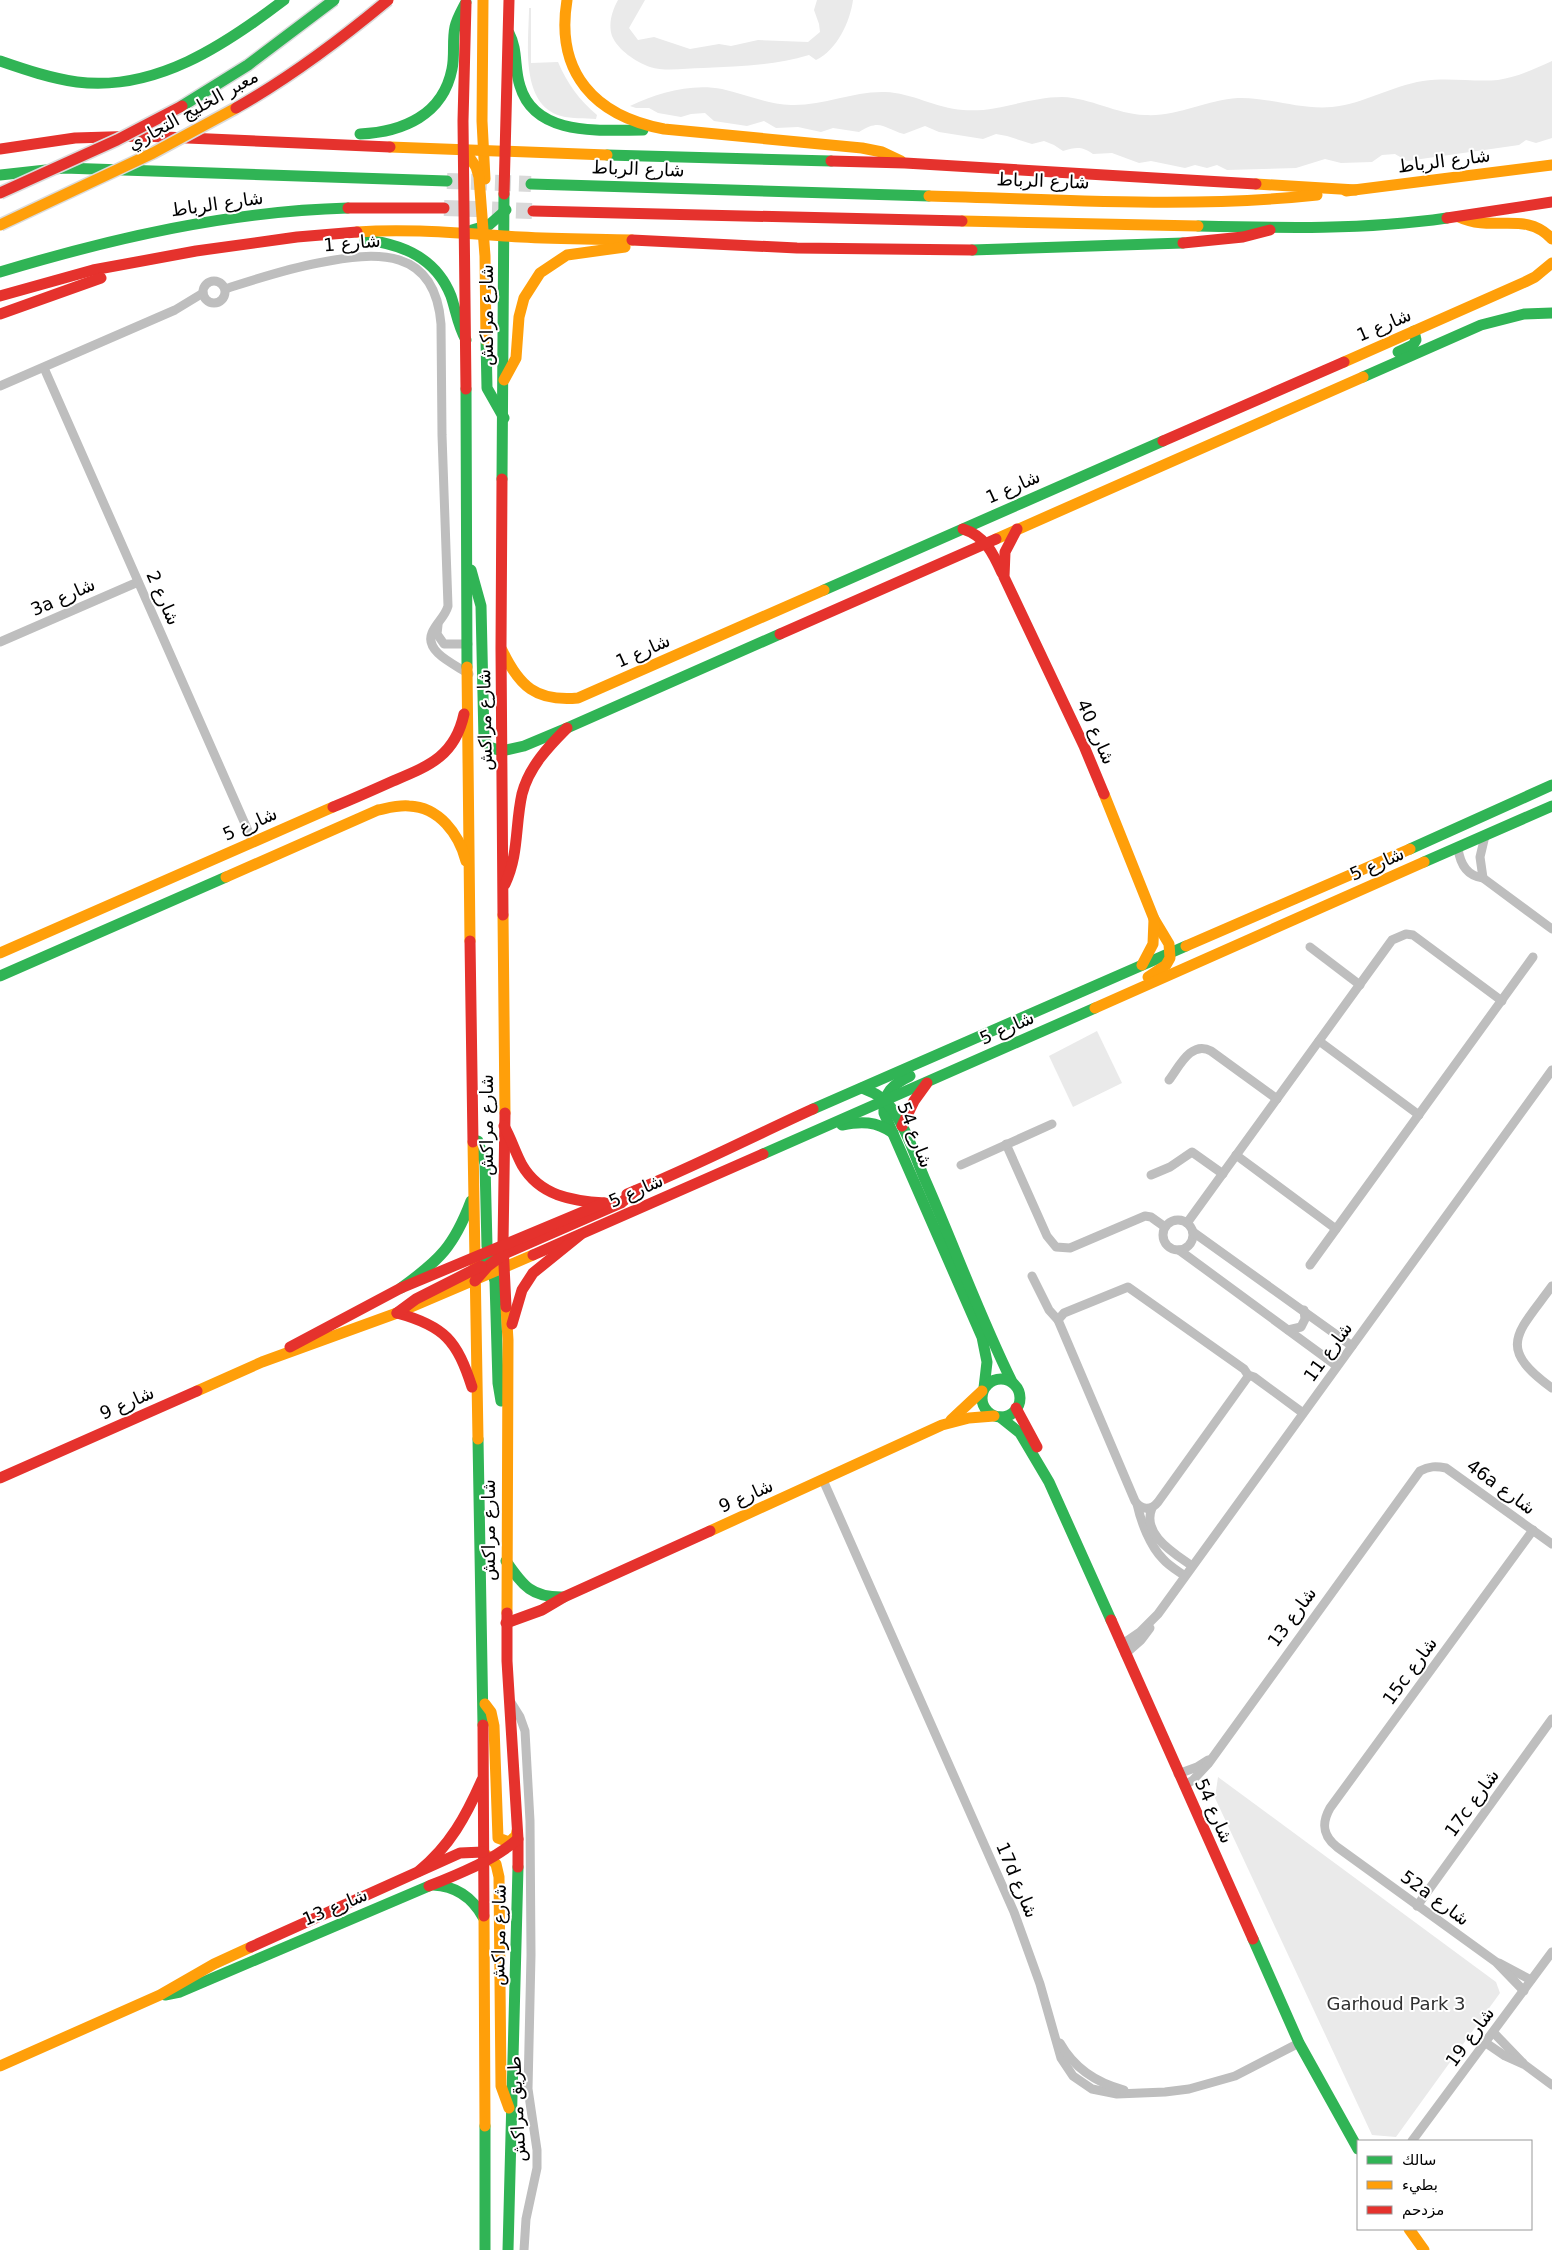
<svg xmlns="http://www.w3.org/2000/svg" width="1552" height="2250" font-family="'DejaVu Sans',Cairo,sans-serif">
  <style>
    .green { fill: #eaeaea }
    .lines { fill: none; stroke-linecap: round; stroke-linejoin: round }
    .highway-tunnel { stroke: #d9d9d9; stroke-width: 16; stroke-dasharray: 16 8; stroke-linecap: butt }
    .street { stroke: #bebebe; stroke-width: 9 }
    .fast { stroke: #30b455; stroke-width: 11 }
    .slow { stroke: #ff9f0a; stroke-width: 11 }
    .jam { stroke: #e5322d; stroke-width: 11 }
    .fast-bridge-casing { stroke: #dbdbdb; stroke-width: 14; stroke-linecap: butt }
    .slow-bridge-casing { stroke: #dbdbdb; stroke-width: 14; stroke-linecap: butt }
    .jam-bridge-casing { stroke: #dbdbdb; stroke-width: 14; stroke-linecap: butt }
    .fast-bridge { stroke: #30b455; stroke-width: 11 }
    .slow-bridge { stroke: #ff9f0a; stroke-width: 11 }
    .jam-bridge { stroke: #e5322d; stroke-width: 11 }
    .labels { text-anchor: middle; stroke-width: 4; stroke-linejoin: round; paint-order: stroke }
    .street-label { font-size: 18px; fill: #000; stroke: #fff }
    .park-label { font-size: 18px; fill: #303030; stroke: #fff }
  </style>
  <rect width="100%" height="100%" fill="#fff"/>
  <g class="green">
    <path d="M618,0H645L629,28L638,40L654,37L690,49L719,44L731,46L758,40L808,42L820,32L819,24L814,10L817,0H853C850,22 837,50 816,60L809,55C774,66 739,66 703,68C686,68 666,72 650,67C636,62 618,50 612,36C608,24 612,11 618,0Z"/>
    <path d="M529,8H531V63L558,62C567,83 579,100 597,115L596,119C585,118 572,119 561,116C519,104 529,41 529,8Z"/>
    <path d="M1552,61V138L1536,143L1526,140L1519,145L1407,161L1395,154L1382,155L1372,162L1341,163L1325,159L1296,168L1227,170L1217,165L1207,168L1195,165L1185,168L1151,161L1139,163L1112,153L1093,154C1082,146 1076,147 1063,151L1054,145L1044,141L1032,144L1007,136L996,134L983,139L939,132L925,126L904,134C883,128 881,118 859,132L833,128L821,132L798,127L776,128L764,121L747,126L714,121L705,113L691,114L681,117L658,113L649,108H636L630,106C657,93 691,83 722,89C745,94 766,104 791,105C823,106 853,91 885,92C912,93 936,108 963,110C997,113 1028,97 1062,97C1091,98 1116,114 1145,115C1177,117 1206,100 1238,98C1269,97 1300,110 1332,107C1363,104 1391,86 1423,81C1448,77 1473,82 1498,80C1518,77 1534,69 1552,61Z"/>
    <polygon points="1097,1031 1122,1083 1073,1107 1049,1056"/>
    <polygon points="1218,1777 1496,1982 1500,1993 1396,2137 1372,2135 1215,1798"/>
  </g>
  <g class="lines">
    <g class="highway-tunnel">
      <polyline points="447,181 531,184"/>
      <polyline points="444,208 533,211"/>
    </g>
    <g class="street">
      <circle cx="214" cy="292" r="11"/>
      <path d="M225,289C256,279 286,269 318,263C377,251 435,247 441,324L442,435L448,606C445,617 436,623 432,633C424,652 456,665 469,674"/>
      <polyline points="44,368 253,842"/>
      <polyline points="0,386 175,310 203,293"/>
      <polyline points="438,625 437,634 444,644 468,644"/>
      <polyline points="0,642 138,582"/>
      <path d="M1458,848C1460,864 1467,876 1483,878L1552,929"/>
      <polyline points="1483,878 1480,857 1485,836"/>
      <polyline points="1310,947 1360,985"/>
      <polyline points="1319,1041 1419,1115"/>
      <path d="M1169,1080C1179,1067 1191,1040 1211,1051L1277,1099"/>
      <polyline points="1006,1144 1047,1236 1056,1247 1070,1248 1145,1216 1151,1217 1165,1227"/>
      <polyline points="1236,1155 1336,1229"/>
      <polyline points="961,1165 1052,1124"/>
      <polyline points="1151,1175 1170,1167 1192,1152 1223,1174"/>
      <circle cx="1178" cy="1235" r="15"/>
      <polyline points="1187,1223 1392,940 1406,934 1413,935 1502,1001"/>
      <polyline points="1193,1232 1352,1346"/>
      <polyline points="1179,1250 1337,1366"/>
      <polyline points="1310,1265 1533,957"/>
      <polyline points="1032,1276 1049,1310 1058,1320"/>
      <path d="M1552,1286C1518,1333 1495,1347 1552,1388"/>
      <path d="M1128,1287L1244,1369L1248,1375L1247,1378L1158,1502C1151,1511 1141,1510 1135,1501L1058,1320L1064,1313Z"/>
      <polyline points="1288,1330 1301,1327 1305,1319 1304,1310"/>
      <polyline points="1248,1375 1254,1377 1303,1413"/>
      <polyline points="823,1480 1014,1912 1040,1984 1061,2058 1073,2076 1092,2089 1117,2094 1165,2092 1189,2089 1235,2076 1299,2043"/>
      <path d="M1137,1504C1141,1522 1150,1546 1163,1559C1169,1566 1178,1571 1185,1576"/>
      <path d="M1152,1508C1141,1534 1174,1553 1192,1566"/>
      <polyline points="1121,1645 1140,1632 1158,1614 1552,1070"/>
      <polyline points="1125,1654 1141,1640 1150,1628"/>
      <polyline points="510,1701 520,1717 525,1731 530,1821 531,1955 528,2089 537,2150 537,2168 526,2219 524,2250"/>
      <polyline points="1178,1774 1197,1767 1208,1760"/>
      <path d="M1184,1786L1193,1780L1208,1764L1420,1471C1429,1466 1436,1466 1446,1468L1552,1544"/>
      <polyline points="1417,1906 1552,1719"/>
      <polyline points="1499,1963 1531,1980"/>
      <path d="M1524,1991L1496,1962L1337,1847C1323,1836 1321,1824 1330,1808L1533,1530"/>
      <polyline points="1494,2033 1523,2063"/>
      <path d="M1060,2043C1074,2068 1097,2083 1124,2090"/>
      <polyline points="1486,2043 1505,2056 1525,2065 1552,2085"/>
      <polyline points="1412,2141 1552,1952"/>
    </g>
    <g class="fast">
      <path d="M509,33C518,50 514,68 520,86C535,137 600,130 643,130"/>
      <path d="M0,61C26,70 50,78 77,82C155,92 225,45 284,0"/>
      <path d="M360,134C403,132 443,115 452,69C455,55 452,41 455,27C457,18 462,10 466,2"/>
      <polyline points="607,155 831,161"/>
      <polyline points="0,175 64,168 447,181"/>
      <polyline points="531,184 929,196"/>
      <path d="M1198,226C1282,228 1364,230 1447,218"/>
      <polyline points="472,230 489,225 506,210"/>
      <path d="M365,240C403,244 436,258 451,296C456,311 458,326 466,340"/>
      <polyline points="972,250 1183,243"/>
      <path d="M0,272C113,238 230,211 348,208"/>
      <polyline points="486,340 487,388 504,418"/>
      <polyline points="1398,352 1413,345 1416,340 1414,331"/>
      <polyline points="1363,377 1481,325 1524,314 1552,313"/>
      <polyline points="466,389 467,667"/>
      <polyline points="502,479 504,194"/>
      <polyline points="471,570 481,606 484,740 489,747 502,751"/>
      <polyline points="824,590 1163,441"/>
      <polyline points="502,751 524,746 567,728 780,634"/>
      <polyline points="1410,849 1552,785"/>
      <polyline points="1424,862 1552,806"/>
      <polyline points="0,976 226,877"/>
      <path d="M910,1076C893,1084 883,1093 884,1113L982,1337L987,1362L984,1388"/>
      <path d="M862,1088C872,1092 880,1095 888,1104C906,1125 915,1157 926,1182C955,1248 980,1317 1012,1382"/>
      <polyline points="813,1109 1186,946"/>
      <path d="M842,1125C861,1121 876,1121 893,1133"/>
      <polyline points="478,1141 485,1164 487,1246 492,1257 501,1266"/>
      <polyline points="763,1154 1095,1008"/>
      <polyline points="481,1260 491,1269 495,1281 498,1383 501,1401"/>
      <path d="M401,1288C440,1260 454,1246 471,1201"/>
      <circle cx="1001" cy="1398" r="19"/>
      <polyline points="1000,1417 1020,1433 1049,1482 1111,1620"/>
      <polyline points="478,1439 483,1725"/>
      <path d="M506,1561C523,1586 532,1598 564,1597"/>
      <path d="M433,1885C456,1886 472,1897 483,1917"/>
      <polyline points="1253,1939 1299,2043 1358,2149"/>
      <polyline points="165,1995 180,1992 429,1886"/>
      <polyline points="485,2126 485,2250"/>
      <polyline points="508,2250 518,1867"/>
    </g>
    <g class="slow">
      <polyline points="483,0 482,121 485,179"/>
      <path d="M567,0C555,73 595,116 664,129L862,148L882,152L901,161"/>
      <polyline points="390,147 607,155"/>
      <polyline points="464,149 476,167 479,177 485,256 486,340"/>
      <polyline points="1256,184 1356,190"/>
      <polyline points="1346,191 1552,165"/>
      <path d="M929,196C1058,199 1189,209 1317,195"/>
      <path d="M1459,217C1493,233 1526,210 1552,239"/>
      <polyline points="962,221 1198,226"/>
      <path d="M357,232C412,228 466,234 521,237C558,239 595,239 632,240"/>
      <polyline points="1344,362 1525,282 1535,277 1552,263"/>
      <polyline points="504,380 516,358 519,317 524,298 540,273 567,255 625,247"/>
      <polyline points="996,539 1363,377"/>
      <path d="M502,650C519,686 536,702 578,698L824,590"/>
      <polyline points="467,667 470,941"/>
      <polyline points="1104,794 1154,919 1169,944 1170,958 1166,965 1148,977"/>
      <path d="M226,877L378,810C388,808 398,805 409,806C439,807 459,834 466,861"/>
      <polyline points="503,915 505,1113"/>
      <polyline points="1186,946 1410,849"/>
      <polyline points="0,953 333,807"/>
      <polyline points="1142,965 1153,944 1154,919"/>
      <polyline points="1095,1008 1424,862"/>
      <polyline points="473,1142 478,1439"/>
      <polyline points="506,1307 508,1340 507,1613"/>
      <polyline points="197,1391 262,1362 397,1313 533,1255"/>
      <polyline points="951,1420 982,1391"/>
      <polyline points="710,1531 942,1425 969,1418 994,1416"/>
      <polyline points="485,1704 491,1712 494,1726 498,1838 509,1842 516,1836 517,1831"/>
      <polyline points="483,1852 496,1864 499,1877 501,2086 509,2108"/>
      <polyline points="484,1916 485,2126"/>
      <polyline points="0,2066 160,1995 214,1964 251,1947"/>
      <polyline points="1409,2229 1424,2250"/>
    </g>
    <g class="jam">
      <polyline points="0,149 75,138 142,136 390,147"/>
      <polyline points="831,161 905,163 1256,184"/>
      <polyline points="504,194 509,0"/>
      <polyline points="348,208 444,208"/>
      <polyline points="533,211 962,221"/>
      <polyline points="1447,218 1552,202"/>
      <polyline points="632,240 797,248 972,250"/>
      <polyline points="1183,243 1243,237 1270,230"/>
      <polyline points="0,296 93,270 196,251 297,237 357,232"/>
      <polyline points="0,314 101,278"/>
      <polyline points="466,389 463,121 466,3"/>
      <polyline points="1163,441 1344,362"/>
      <polyline points="502,479 501,648 503,915"/>
      <path d="M963,529C985,536 993,553 1002,573"/>
      <polyline points="1017,529 1005,552 1004,577 1084,746 1104,794"/>
      <polyline points="780,634 996,539"/>
      <path d="M333,807C353,799 373,790 393,781C429,766 455,756 464,714"/>
      <path d="M505,884C519,855 515,825 522,794C529,767 548,747 567,728"/>
      <polyline points="470,941 473,1142"/>
      <polyline points="505,1113 503,1244 506,1307"/>
      <path d="M504,1126C511,1138 515,1152 522,1165C540,1196 572,1201 605,1203"/>
      <polyline points="902,1126 914,1101 927,1083"/>
      <path d="M627,1194C690,1169 751,1137 813,1109"/>
      <polyline points="533,1255 763,1154"/>
      <polyline points="475,1281 488,1266 504,1254 621,1203 635,1191"/>
      <path d="M397,1313C445,1326 457,1341 472,1387"/>
      <polyline points="397,1313 416,1299 481,1266"/>
      <polyline points="512,1324 522,1290 533,1273 580,1235"/>
      <polyline points="290,1347 401,1288 604,1203"/>
      <polyline points="1016,1408 1037,1447"/>
      <polyline points="0,1478 197,1391"/>
      <polyline points="507,1613 507,1661 518,1839 518,1867"/>
      <polyline points="1111,1620 1253,1939"/>
      <polyline points="506,1623 542,1610 564,1597 710,1531"/>
      <polyline points="483,1725 484,1916"/>
      <path d="M419,1871C450,1846 466,1816 482,1780"/>
      <path d="M429,1886C461,1873 492,1861 518,1839"/>
      <polyline points="251,1947 460,1853 483,1852"/>
    </g>
    <g class="fast-bridge-casing">
      <polyline id="fast-bridge" points="182,106 248,65 334,0"/>
    </g>
    <g class="slow-bridge-casing">
      <polyline id="slow-bridge" points="0,225 153,153 236,108"/>
    </g>
    <g class="jam-bridge-casing">
      <g id="jam-bridge">
        <path d="M236,108C291,77 340,40 388,0"/>
        <polyline points="0,193 117,140 182,106"/>
      </g>
    </g>
    <use href="#fast-bridge" class="fast-bridge"/>
    <use href="#slow-bridge" class="slow-bridge"/>
    <use href="#jam-bridge" class="jam-bridge"/>
  </g>
  <g class="labels">
    <g class="street-label">
      <text transform="translate(193 110) rotate(-29)" y="6">معبر الخليج التجاري</text>
      <text transform="translate(1444 161) rotate(-7)" y="6">شارع الرباط</text>
      <text transform="translate(638 169) rotate(2)" y="6">شارع الرباط</text>
      <text transform="translate(1043 181) rotate(2)" y="6">شارع الرباط</text>
      <text transform="translate(217 204) rotate(-8)" y="6">شارع الرباط</text>
      <text transform="translate(352 243) rotate(-5)" y="6">شارع 1</text>
      <text transform="translate(487 315) rotate(-90)" y="6">شارع مراكش</text>
      <text transform="translate(1384 325) rotate(-23)" y="6">شارع 1</text>
      <text transform="translate(1013 487) rotate(-24)" y="6">شارع 1</text>
      <text transform="translate(63 597) rotate(-24)" y="6">3a شارع</text>
      <text transform="translate(163 598) rotate(66)" y="6">شارع 2</text>
      <text transform="translate(643 651) rotate(-24)" y="6">شارع 1</text>
      <text transform="translate(485 720) rotate(-91)" y="6">شارع مراكش</text>
      <text transform="translate(1096 732) rotate(66)" y="6">شارع 40</text>
      <text transform="translate(250 824) rotate(-24)" y="6">شارع 5</text>
      <text transform="translate(1377 864) rotate(-24)" y="6">شارع 5</text>
      <text transform="translate(1007 1028) rotate(-24)" y="6">شارع 5</text>
      <text transform="translate(487 1125) rotate(-90)" y="6">شارع مراكش</text>
      <text transform="translate(915 1135) rotate(69)" y="6">شارع 54</text>
      <text transform="translate(636 1191) rotate(-24)" y="6">شارع 5</text>
      <text transform="translate(1328 1352) rotate(-54)" y="6">شارع 11</text>
      <text transform="translate(127 1403) rotate(-24)" y="6">شارع 9</text>
      <text transform="translate(1501 1487) rotate(36)" y="6">46a شارع</text>
      <text transform="translate(746 1496) rotate(-24)" y="6">شارع 9</text>
      <text transform="translate(489 1530) rotate(-90)" y="6">شارع مراكش</text>
      <text transform="translate(1292 1617) rotate(-54)" y="6">شارع 13</text>
      <text transform="translate(1410 1671) rotate(-54)" y="6">15c شارع</text>
      <text transform="translate(1472 1803) rotate(-54)" y="6">17c شارع</text>
      <text transform="translate(1214 1811) rotate(66)" y="6">شارع 54</text>
      <text transform="translate(1017 1880) rotate(67)" y="6">17d شارع</text>
      <text transform="translate(1435 1898) rotate(36)" y="6">52a شارع</text>
      <text transform="translate(335 1907) rotate(-23)" y="6">شارع 13</text>
      <text transform="translate(499 1935) rotate(-89)" y="6">شارع مراكش</text>
      <text transform="translate(1470 2037) rotate(-54)" y="6">شارع 19</text>
      <text transform="translate(517 2109) rotate(-93)" y="6">طريق مراكش</text>
    </g>
    <g class="park-label">
      <text x="1396" y="2010">Garhoud Park 3</text>
    </g>
  </g>
  <rect x="1357" y="2140" width="175" height="90" fill="#ffffff" stroke="#999999"/>
  <rect x="1367" y="2156" width="25" height="8" fill="#30b455" stroke="#999999"/>
  <text x="1402" y="2165" font-size="15" fill="#000000">سالك</text>
  <rect x="1367" y="2181" width="25" height="8" fill="#ff9f0a" stroke="#999999"/>
  <text x="1402" y="2190" font-size="15" fill="#000000">بطيء</text>
  <rect x="1367" y="2206" width="25" height="8" fill="#e5322d" stroke="#999999"/>
  <text x="1402" y="2215" font-size="15" fill="#000000">مزدحم</text>
</svg>
